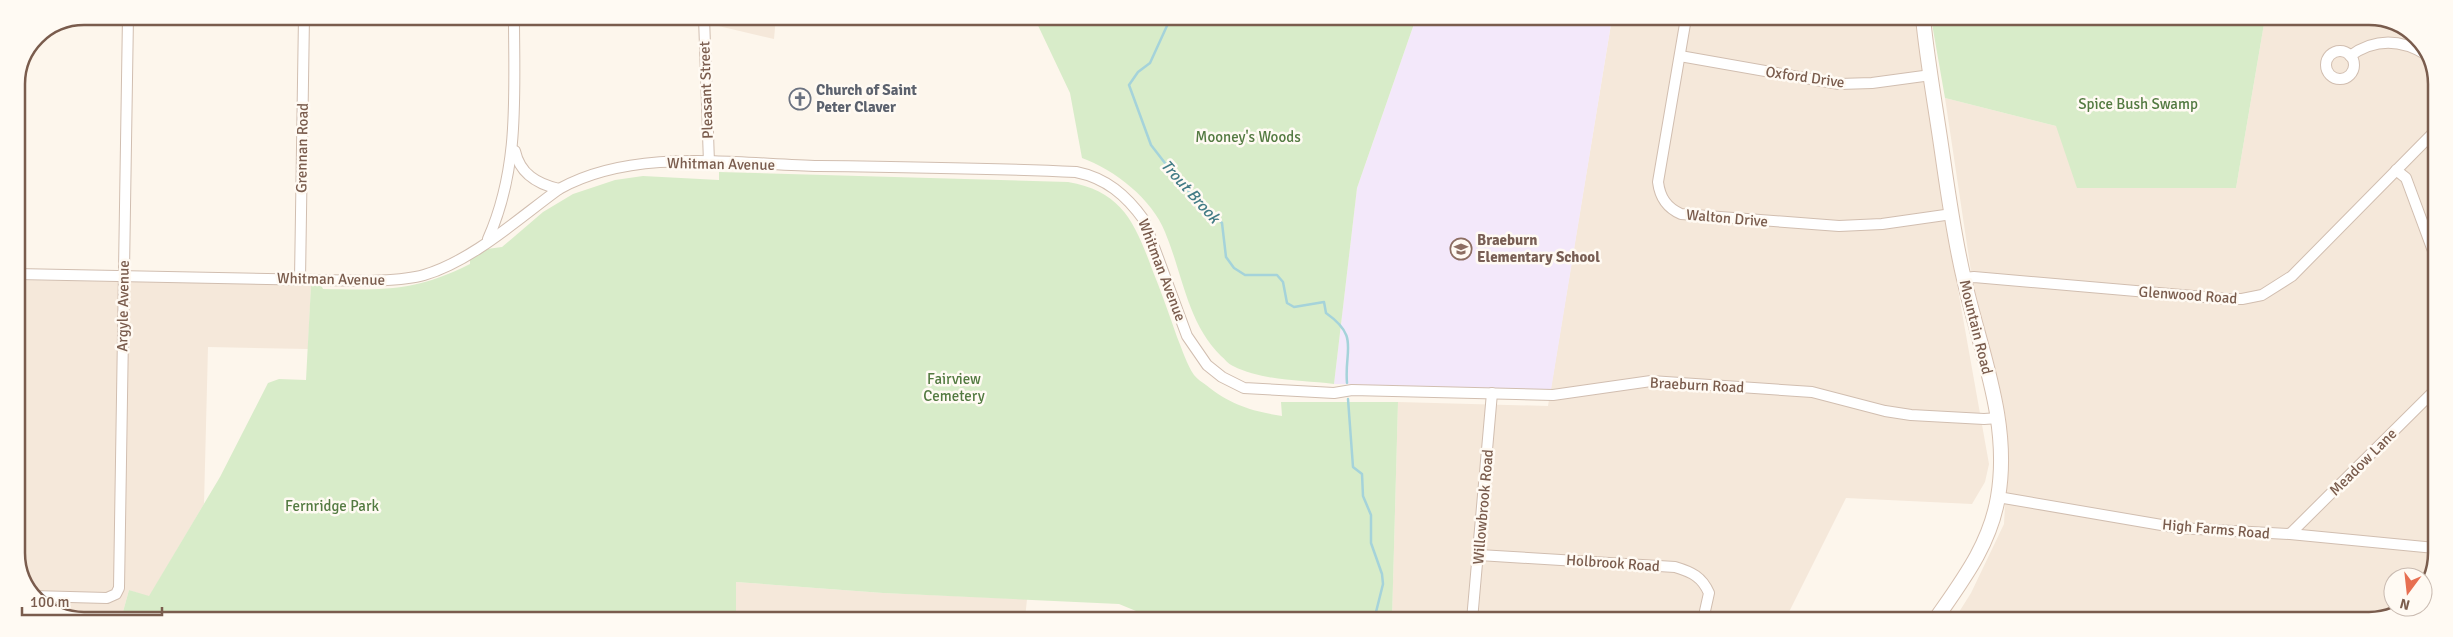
<svg xmlns="http://www.w3.org/2000/svg" width="2453" height="637" font-family="Signika,sans-serif">
  <style>
    .residential { fill: #f5e8da }
    .education { fill: #f3e8fa }
    .green { fill: #d8ecc9 }
    .lines { fill: none; stroke-linecap: round; stroke-linejoin: round }
    .stream { stroke: #a5d3da; stroke-width: 2.5 }
    .minor-casing { stroke: #d1beb0; stroke-width: 12 }
    .secondary-casing { stroke: #d6c0b0; stroke-width: 16 }
    .minor { stroke: #fff; stroke-width: 10 }
    .secondary { stroke: #fff; stroke-width: 14 }
    .labels { text-anchor: middle; stroke-width: 5; stroke-linejoin: round; paint-order: stroke }
    .street-label { font-size: 15px; fill: #7a5c4d; stroke: #fffaf3 }
    .worship-label { font-size: 15px; font-weight: bold; fill: #5b616d; stroke: #fffaf3; text-anchor: start }
    .park-label { font-size: 15px; fill: #537a41; stroke: #fffaf3 }
    .education-label { font-size: 15px; font-weight: bold; fill: #785e54; stroke: #fffaf3; text-anchor: start }
    .water-label { font-size: 16px; font-style: italic; fill: #437c86; stroke: #fffaf3 }
    .rim { fill: none; stroke: #7a5c4d; stroke-width: 2.5 }
  </style>
  <rect width="100%" height="100%" fill="#fdf6ec"/>
  <g class="residential">
    <polygon points="709,17 776,17 774,39 710,24"/>
    <polygon points="1612,18 1916,18 1950,245 1989,464 1985,482 1972,504 1846,498 1785,620 1392,620 1398,402 1548,406"/>
    <polygon points="2265,18 2386,18 2420,39 2437,79 2435,570 2423,588 2423,577 2393,577 2393,607 2410,607 2370,621 1954,620 1971,593 2004,524 2008,445 2005,413 1975,298 1945,98 2056,126 2236,188"/>
    <polygon points="16,280 311,285 308,349 208,347 204,504 149,597 129,590 121,619 67,619 33,598 16,558"/>
    <polygon points="736,582 883,593 1027,599 1025,619 736,619"/>
  </g>
  <polygon class="education" points="1416,18 1612,18 1551,390 1334,384 1357,188"/>
  <g class="green">
    <path d="M1034,17L1416,18L1357,188L1334,384C1301,380 1263,381 1233,366C1228,364 1225,359 1221,356C1187,322 1183,275 1165,232C1152,199 1115,170 1082,158L1070,93Z"/>
    <polygon points="1931,18 2265,18 2236,188 2077,188 2056,126 1945,98"/>
    <path d="M719,172L1068,182C1122,191 1135,223 1152,269C1161,291 1169,314 1177,337C1182,349 1187,365 1194,375C1197,379 1202,382 1206,385C1231,405 1251,411 1282,416L1281,402H1398L1392,620H1136V611L1119,604L883,593L736,582V619H121L129,590L149,596L220,477L268,383L279,379L306,380L311,285H321L323,289C384,290 414,292 470,264V259L487,249L502,247L543,212L573,194L615,180L643,176L719,180Z"/>
  </g>
  <g class="lines">
    <g class="stream">
      <path d="M1171,17L1150,63L1138,72L1129,85L1151,145L1182,185L1222,223L1226,257L1234,268L1245,275H1277L1283,282L1287,303L1294,307L1324,302L1326,313C1360,337 1344,349 1347,383"/>
      <polyline points="1348,399 1353,467 1362,474 1363,496 1371,515 1371,543 1382,574 1383,584 1374,620"/>
      <polyline points="701,619 710,619"/>
    </g>
    <g class="minor-casing">
      <g id="minor">
        <polyline points="704,17 709,163"/>
        <path d="M1686,18L1658,182C1660,198 1667,208 1681,214L1839,226L1882,224L1952,214"/>
        <circle cx="2340" cy="65" r="14"/>
        <polyline points="1680,56 1839,84 1872,83 1931,75"/>
        <path d="M2350,56C2375,38 2401,39 2427,55"/>
        <path d="M515,151C520,174 537,184 559,189"/>
        <polyline points="2396,170 2406,178 2436,259"/>
        <path d="M488,239C520,167 514,94 514,17"/>
        <path d="M16,274L371,281C388,280 407,280 424,275C472,261 519,218 559,189C634,147 736,164 819,166C905,167 990,168 1076,172C1106,178 1126,195 1144,220L1187,336L1207,365L1222,377L1244,388L1334,393L1352,390L1553,395L1651,381L1812,392L1885,411L1911,415L1984,419L1999,418"/>
        <polyline points="1964,278 1974,277 2228,299 2242,299 2262,295 2292,276 2436,130"/>
        <polyline points="300,279 304,16"/>
        <polyline points="1998,497 2179,528 2290,534 2435,548"/>
        <polyline points="2290,534 2435,390"/>
        <path d="M1479,555L1675,567C1692,572 1702,577 1709,593L1703,620"/>
        <polyline points="32,596 107,598 116,594 119,588 128,16"/>
        <polyline points="1472,620 1492,393"/>
      </g>
    </g>
    <g class="secondary-casing">
      <path id="secondary" d="M1923,18C1927,58 1934,98 1940,138C1947,185 1953,233 1964,279C1980,351 2011,422 1998,497C1990,545 1962,581 1935,620"/>
    </g>
    <use href="#minor" class="minor"/>
    <use href="#secondary" class="secondary"/>
  </g>
  <defs>
    <g id="church-ring" transform="scale(1.125)"><circle r="9.5" fill="#fffaf3" stroke="#6b7280" stroke-width="1.5"/><path d="M-1.2-6h2.4v3.5h3.3v2.4h-3.3V6h-2.4V-.1h-3.3v-2.4h3.3Z" fill="#6b7280"/></g>
    <g id="school-ring" transform="scale(1.125)"><circle r="9.5" fill="#fffaf3" stroke="#8d6e63" stroke-width="1.5"/><path d="M0-5L7-2L0 1L-7-2ZM-4 1L0 2.5L4 1V4Q0 6-4 4Z" fill="#8d6e63"/></g>
  </defs>
  <g fill-rule="evenodd">
    <use href="#church-ring" x="800" y="99"/>
    <use href="#school-ring" x="1461" y="249"/>
  </g>
  <g class="labels">
    <g class="street-label">
      <text transform="translate(1805 77) rotate(8)" y="5">Oxford Drive</text>
      <text transform="translate(706 90) rotate(-92)" y="5">Pleasant Street</text>
      <text transform="translate(302 148) rotate(-89)" y="5">Grennan Road</text>
      <text transform="translate(721 164) rotate(1)" y="5">Whitman Avenue</text>
      <text transform="translate(1727 218) rotate(5)" y="5">Walton Drive</text>
      <text transform="translate(1162 270) rotate(69)" y="5">Whitman Avenue</text>
      <text transform="translate(331 279) rotate(1)" y="5">Whitman Avenue</text>
      <text transform="translate(2188 295) rotate(4)" y="5">Glenwood Road</text>
      <text transform="translate(123 306) rotate(-89)" y="5">Argyle Avenue</text>
      <text transform="translate(1976 327) rotate(76)" y="5">Mountain Road</text>
      <text transform="translate(1697 385) rotate(3)" y="5">Braeburn Road</text>
      <text transform="translate(2363 462) rotate(-45)" y="5">Meadow Lane</text>
      <text transform="translate(1483 507) rotate(-85)" y="5">Willowbrook Road</text>
      <text transform="translate(2216 529) rotate(5)" y="5">High Farms Road</text>
      <text transform="translate(1613 563) rotate(4)" y="5">Holbrook Road</text>
    </g>
    <g class="worship-label">
      <text x="816" y="95">Church of Saint<tspan x="816" dy="17">Peter Claver</tspan></text>
    </g>
    <g class="park-label">
      <text x="2138" y="109">Spice Bush Swamp</text>
      <text x="1248" y="142">Mooney's Woods</text>
      <text x="954" y="384">Fairview<tspan x="954" dy="17">Cemetery</tspan></text>
      <text x="332" y="511">Fernridge Park</text>
    </g>
    <g class="education-label">
      <text x="1477" y="245">Braeburn<tspan x="1477" dy="17">Elementary School</tspan></text>
    </g>
    <g class="water-label">
      <text transform="translate(1191 191) rotate(48)" y="6">Trout Brook</text>
    </g>
  </g>
  <path d="M0 0H2453V637H0ZM84 25H2369A59 59 0 0 1 2428 84V553A59 59 0 0 1 2369 612H84A59 59 0 0 1 25 553V84A59 59 0 0 1 84 25Z" fill="#fffaf3" fill-rule="evenodd"/>
  <path class="rim" d="M84 25H2369A59 59 0 0 1 2428 84V553A59 59 0 0 1 2369 612H84A59 59 0 0 1 25 553V84A59 59 0 0 1 84 25Z"/>
  <g transform="translate(2408 592) rotate(195)"><circle r="24" fill="#fffaf3" stroke="#cabbb1"/>
  <path d="M0-4L9 19L0 12L-9 19Z" fill="#e76f51"/>
  <text y="-8" font-size="14" font-weight="bold" text-anchor="middle" fill="#7a5c4d">N</text>
  </g>
  <path d="M22 607v8h140v-8" fill="none" stroke="#7a5c4d" stroke-width="2.5"/>
  <text x="30" y="607" font-size="15" fill="#7a5c4d" stroke="#fffaf3" stroke-width="4" paint-order="stroke">100 m</text>
</svg>
